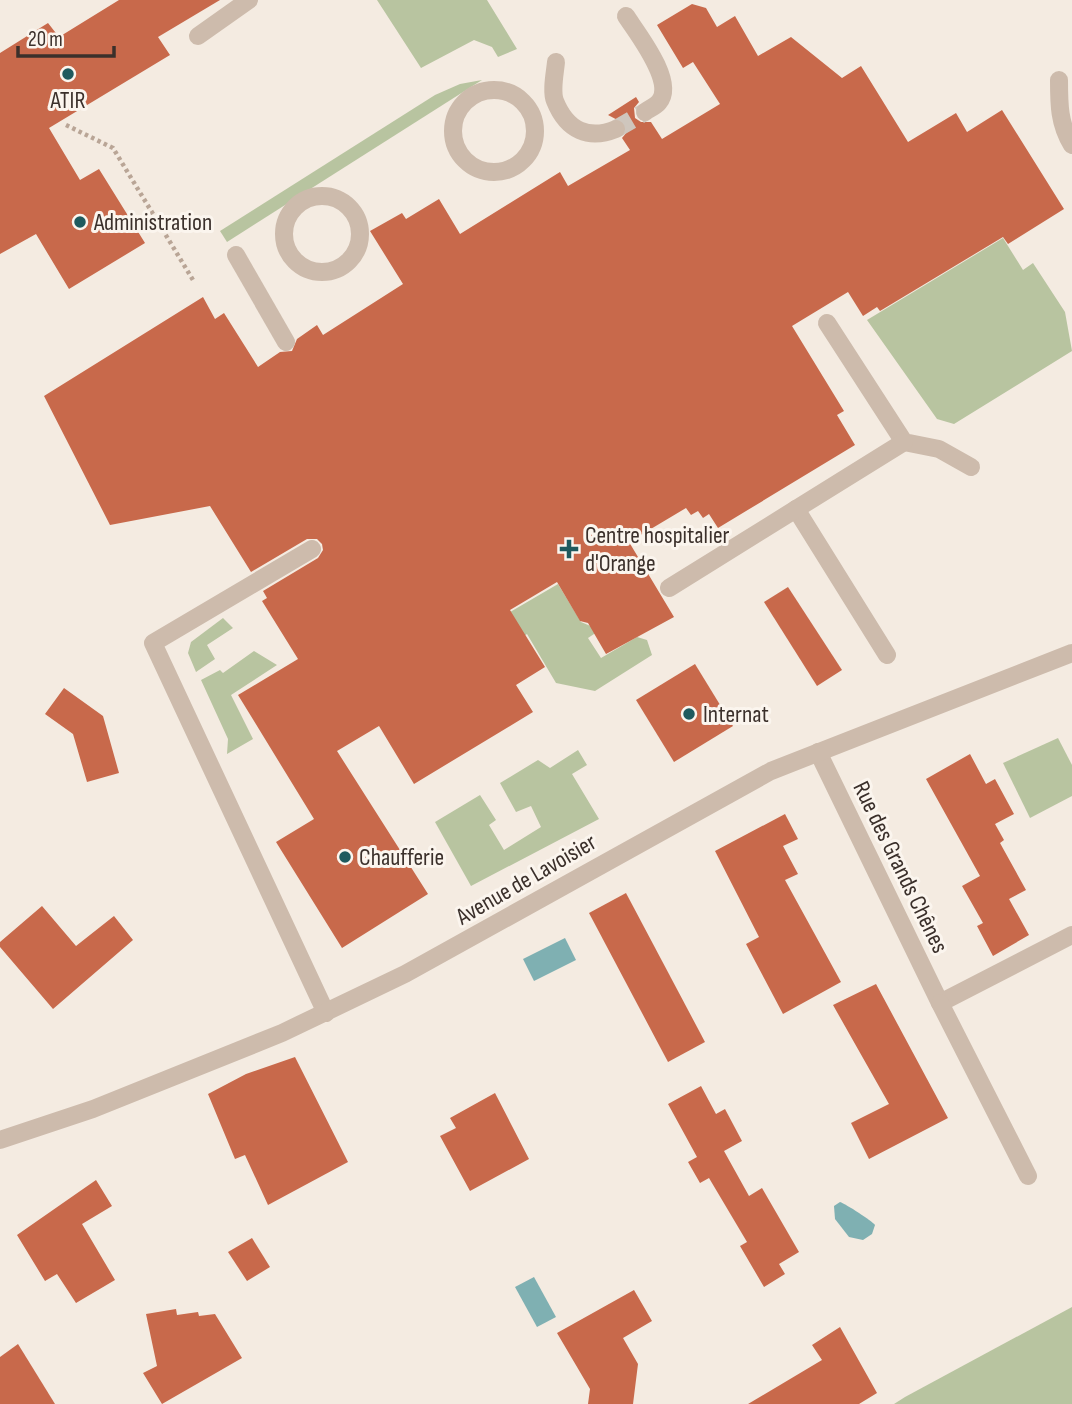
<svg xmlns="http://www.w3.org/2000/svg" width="1072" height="1404" font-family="'Sofia Sans Condensed',sans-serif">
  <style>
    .green { fill: #b8c4a0 }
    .water { fill: #7fb0b2 }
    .building { fill: #c8694b }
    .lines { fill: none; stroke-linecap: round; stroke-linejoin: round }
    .minor-tunnel { stroke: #cfc6bd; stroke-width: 18; stroke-dasharray: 18 9; stroke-linecap: butt }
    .path { stroke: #b9a596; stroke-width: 4.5; stroke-dasharray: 3.5 3.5; stroke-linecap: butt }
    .minor { stroke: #cdbbac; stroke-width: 18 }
    .poi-dot { fill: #1f5a5e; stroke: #fbf5ee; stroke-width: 2.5 }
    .labels { text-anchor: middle; stroke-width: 6; stroke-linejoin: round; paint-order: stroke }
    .poi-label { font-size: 24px; fill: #3b302b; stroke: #fbf5ee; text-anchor: start }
    .street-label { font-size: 24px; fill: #3b302b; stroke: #fbf5ee }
  </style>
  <rect width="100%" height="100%" fill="#f4ebe1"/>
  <g class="green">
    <polygon points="377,0 487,0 517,49 498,57 492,47 474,40 421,68"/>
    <polygon points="482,80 227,242 220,231 435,95 460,84"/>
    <polygon points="1003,238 1023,270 1033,263 1065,312 1072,351 954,424 937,419 867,320"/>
    <polygon points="558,584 581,622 600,630 588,638 601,658 637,637 647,640 652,655 595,691 556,683 527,634 499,653 483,628"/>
    <polygon points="223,618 233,628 207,645 215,659 196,672 188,653 191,642"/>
    <polygon points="254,651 277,665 231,695 253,739 227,754 228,739 201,680 220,670 223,673"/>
    <polygon points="1058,738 1072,765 1072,796 1030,818 1003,763"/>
    <polygon points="578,750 587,765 572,774 599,819 471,886 435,822 480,795 496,820 489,825 504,850 541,827 531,806 516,812 500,783 538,760 550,768"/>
    <polygon points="1072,1307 1072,1404 894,1404 905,1397"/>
  </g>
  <g class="water">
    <polygon points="565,938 576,960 534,981 523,959"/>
    <path d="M840,1202C846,1204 872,1221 875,1225L872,1234L863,1240L849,1237L835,1219L834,1206Z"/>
    <polygon points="534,1277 556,1317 537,1327 515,1287"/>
  </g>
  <g class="building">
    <polygon points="119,0 220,0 158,37 170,55 49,128 80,180 99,169 145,243 69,289 36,234 0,254 0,53 48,23 59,37"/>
    <polygon points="692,4 706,8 717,27 735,16 758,56 791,37 842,78 861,66 908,142 956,113 967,132 1002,110 1064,209 1008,244 1003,237 880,311 877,307 863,316 848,292 792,326 844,411 837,415 855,445 718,528 709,514 703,518 698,511 691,515 686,508 629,542 674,617 606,654 588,623 580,621 557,582 510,610 545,667 516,685 533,712 414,784 379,726 337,751 428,894 342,948 276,842 314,819 238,695 298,659 262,601 267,598 263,591 318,558 323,550 322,544 317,539 307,539 251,572 210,506 110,525 44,396 203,297 215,319 224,313 258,367 280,352 292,351 297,339 317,325 323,335 403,284 370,231 402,213 406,219 439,199 460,234 560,172 568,186 630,150 622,138 627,132 627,125 608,115 636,97 639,102 634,108 635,118 641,122 651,122 662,139 720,104 693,62 683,68 657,25"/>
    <polygon points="788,587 842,670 817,686 764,602"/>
    <polygon points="695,664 733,726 674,762 636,700"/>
    <polygon points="64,688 103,716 119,773 87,782 73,734 45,714"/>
    <polygon points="970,754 986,784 995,779 1014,814 995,824 1004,840 1000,843 1026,890 1009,899 1029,935 993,956 977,926 983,923 962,886 980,876 926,779"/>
    <polygon points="785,814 798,839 783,846 798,874 785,880 841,982 783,1014 746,944 759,937 715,851"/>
    <polygon points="626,893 705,1042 668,1062 589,913"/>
    <polygon points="42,906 76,946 114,916 133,940 53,1009 0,947 0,942"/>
    <polygon points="876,984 948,1118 869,1159 851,1123 889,1104 833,1005"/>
    <polygon points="295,1057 348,1162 268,1205 245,1155 235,1159 208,1094 246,1074"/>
    <polygon points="701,1086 716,1114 725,1109 742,1141 724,1151 749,1196 762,1188 799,1252 779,1264 785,1274 764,1287 740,1246 747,1242 709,1178 700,1183 688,1162 697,1157 668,1104"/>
    <polygon points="495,1093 529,1159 470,1191 440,1136 456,1128 450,1118"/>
    <polygon points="96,1180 112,1206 82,1224 115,1280 76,1303 57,1274 45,1281 17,1235"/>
    <polygon points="252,1238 270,1267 247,1281 228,1252"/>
    <polygon points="634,1290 652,1321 623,1338 638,1364 633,1404 588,1404 590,1389 557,1333"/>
    <polygon points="176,1309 177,1315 198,1312 199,1316 215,1314 242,1358 162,1404 143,1373 157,1366 146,1314"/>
    <polygon points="840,1327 877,1393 859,1404 748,1404 822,1360 812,1345"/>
    <polygon points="18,1344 55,1404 0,1404 0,1357"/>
  </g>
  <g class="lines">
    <polyline class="minor-tunnel" points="616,129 645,112"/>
    <polyline class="path" points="66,125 113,148 193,280"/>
    <g class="minor">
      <path d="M626,16C637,33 676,82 659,102C656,106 649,109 645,112"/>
      <polyline points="198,36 249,0"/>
      <path d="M556,62C555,73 551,91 555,101C567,131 589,140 616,129"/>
      <path d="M1059,80C1059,104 1059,124 1072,145"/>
      <circle cx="494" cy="131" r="41"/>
      <circle cx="322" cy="234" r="38"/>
      <polyline points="236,255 286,342"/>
      <polyline points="827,323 904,442 939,449 971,467"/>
      <polyline points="796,509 887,655"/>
      <polyline points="312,549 153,643 326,1013"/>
      <polyline points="669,588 904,442"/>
      <polyline points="818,752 940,1003 1072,935"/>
      <polyline points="940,1003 1028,1176"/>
      <polyline points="0,1140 93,1109 282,1033 405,974 771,771 1072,653"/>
    </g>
  </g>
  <g class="poi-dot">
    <circle cx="68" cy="74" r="7"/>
    <circle cx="80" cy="222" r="7"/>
    <path d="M565.5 538.5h7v7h7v7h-7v7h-7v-7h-7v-7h7z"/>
    <circle cx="689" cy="714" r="7"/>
    <circle cx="345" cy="857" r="7"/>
  </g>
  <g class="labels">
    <g class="poi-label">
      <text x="68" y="108" text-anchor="middle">ATIR</text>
      <text x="94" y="230">Administration</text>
      <text x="585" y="543">Centre hospitalier<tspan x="585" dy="28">d'Orange</tspan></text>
      <text x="703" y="722">Internat</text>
      <text x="359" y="865">Chaufferie</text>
    </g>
    <g class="street-label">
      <text transform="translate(901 867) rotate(64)" y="8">Rue des Grands Chênes</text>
      <text transform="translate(526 879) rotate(-30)" y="8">Avenue de Lavoisier</text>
    </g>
  </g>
  <path d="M18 46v10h96v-10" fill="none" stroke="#3b302b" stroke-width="3.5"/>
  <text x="28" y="46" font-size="21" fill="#3b302b" stroke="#fbf5ee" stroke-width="5" paint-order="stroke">20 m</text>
</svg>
